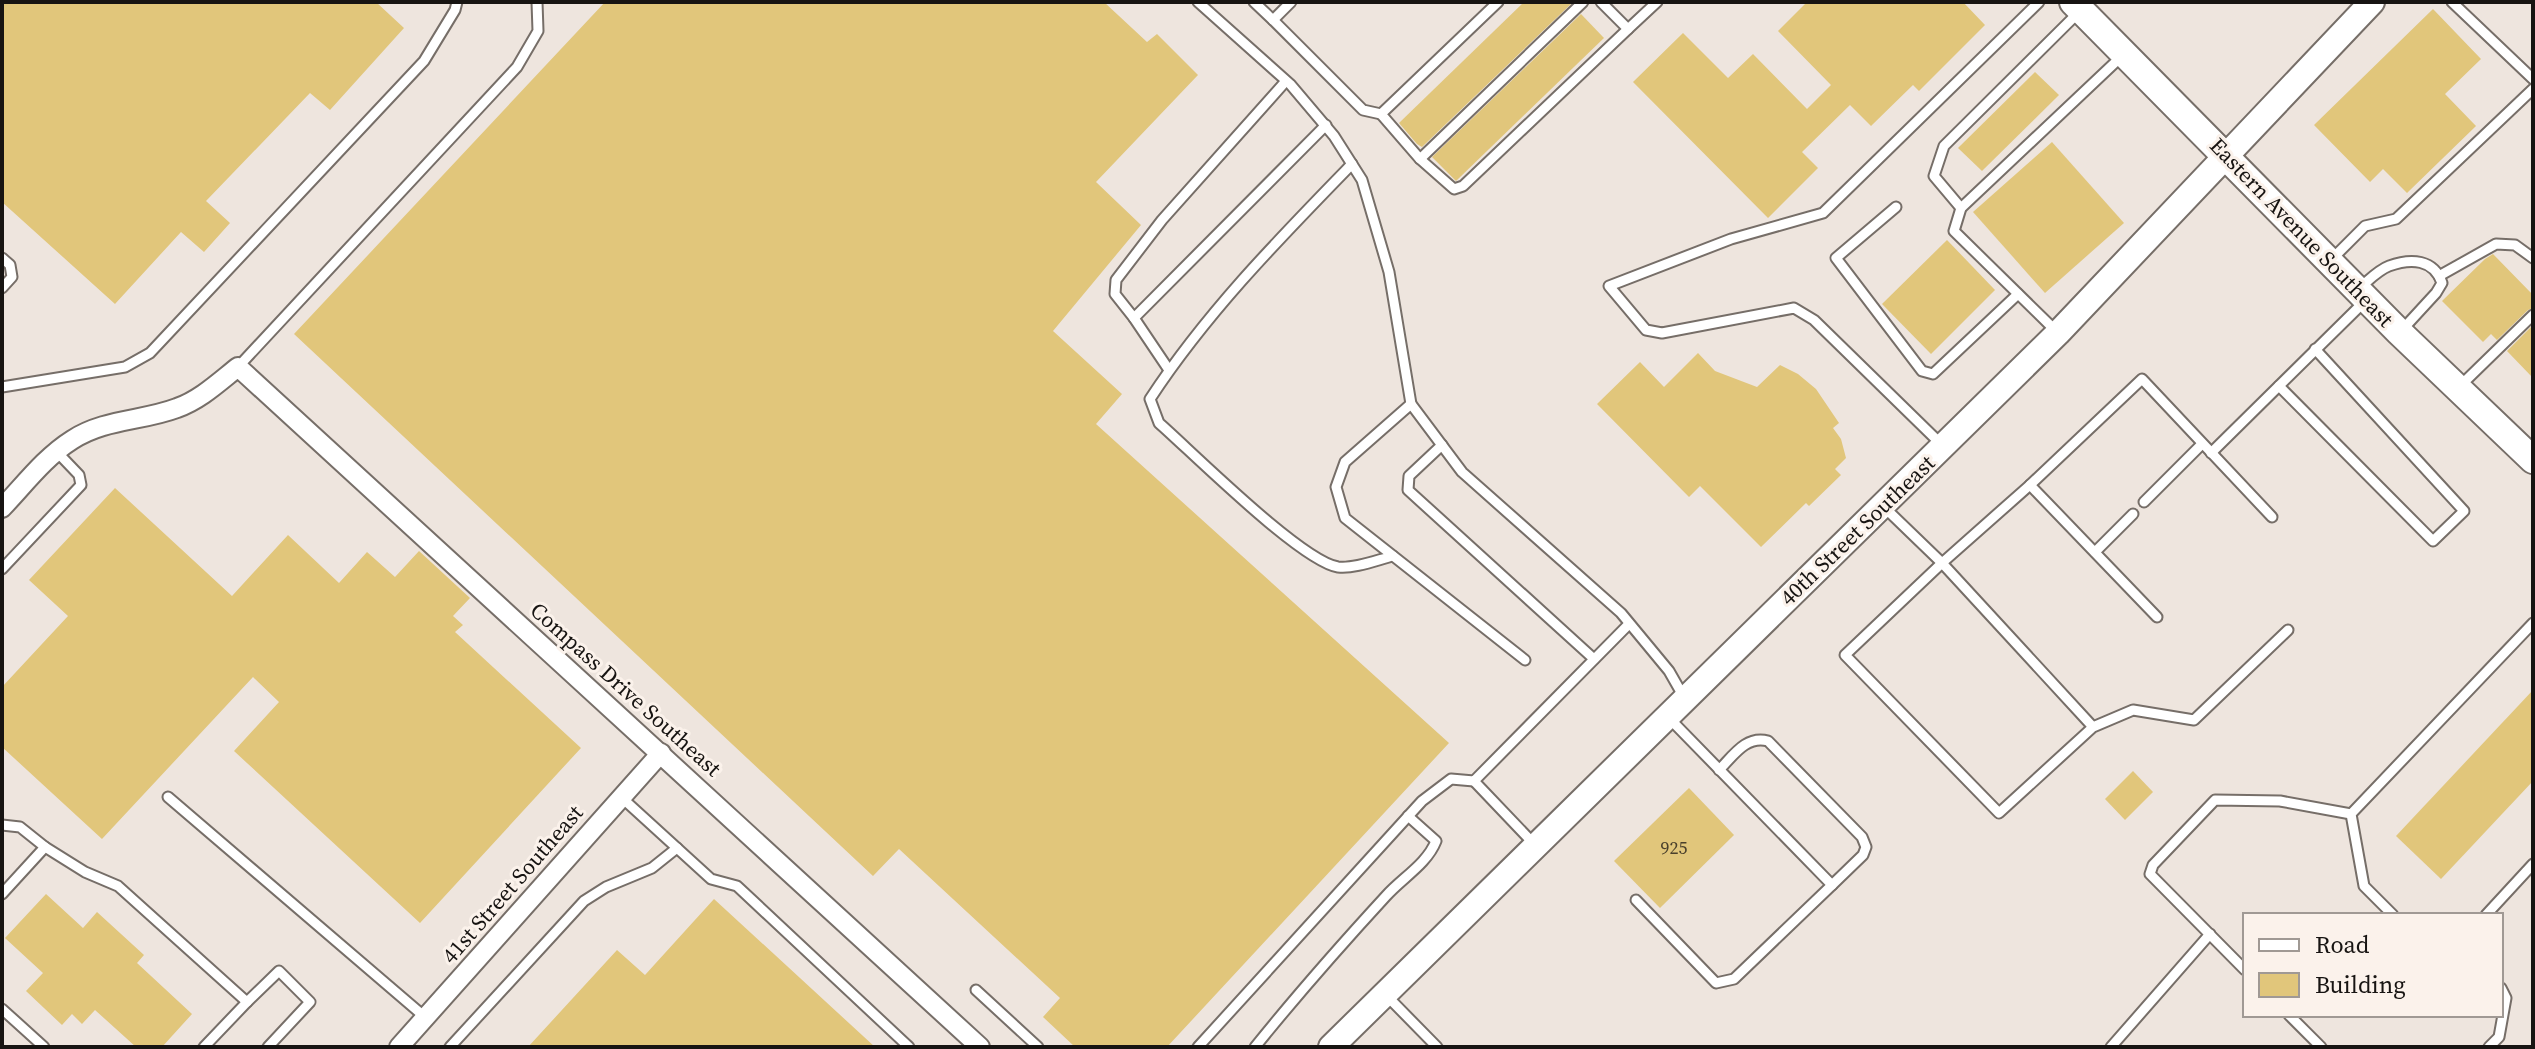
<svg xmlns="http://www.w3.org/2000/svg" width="2535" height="1049" font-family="'Source Serif 4',serif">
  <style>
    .building { fill: #e1c67b }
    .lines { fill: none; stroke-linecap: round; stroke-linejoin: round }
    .service-casing { stroke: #766e68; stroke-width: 13 }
    .minor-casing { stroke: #766e68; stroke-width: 22 }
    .tertiary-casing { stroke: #766e68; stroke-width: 28 }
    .secondary-casing { stroke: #766e68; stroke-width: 30 }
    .service { stroke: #fff; stroke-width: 9 }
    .minor { stroke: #fff; stroke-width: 18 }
    .tertiary { stroke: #fff; stroke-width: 24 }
    .secondary { stroke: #fff; stroke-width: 26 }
    .labels { text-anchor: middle; stroke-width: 6; stroke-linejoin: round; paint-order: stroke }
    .number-label { font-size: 18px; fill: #4a402c }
    .street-label { font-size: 22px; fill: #171412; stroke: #fbf2eb }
  </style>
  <rect width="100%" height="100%" fill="#eee5de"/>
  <g class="building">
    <polygon points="2,2 376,2 404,28 330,110 310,93 206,201 230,223 204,252 181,232 115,304 2,202"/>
    <polygon points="605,2 1104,2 1147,42 1157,34 1198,75 1096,182 1141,225 1053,331 1122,394 1096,424 1449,743 1167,1047 1075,1047 1043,1017 1060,998 899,849 873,876 294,334"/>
    <polygon points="1524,2 1571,4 1422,147 1417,144 1399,123"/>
    <polygon points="1807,2 1963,2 1985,25 1919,91 1913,85 1871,126 1850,105 1802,152 1818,168 1768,218 1633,82 1683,33 1728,78 1753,54 1807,109 1831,85 1778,31"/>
    <polygon points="2433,9 2481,59 2445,94 2476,126 2407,193 2383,169 2370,182 2314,125"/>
    <polygon points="1581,14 1604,38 1456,181 1432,157"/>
    <polygon points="2035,72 2059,95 1982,171 1958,148"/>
    <polygon points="2052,142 2124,223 2045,293 1973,212"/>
    <polygon points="1947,240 1995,290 1931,354 1882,304"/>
    <polygon points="2493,254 2533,295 2533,308 2528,310 2497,340 2491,334 2483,342 2442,301 2485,259"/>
    <polygon points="2533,325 2533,378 2507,351"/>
    <polygon points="1698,353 1715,371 1757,387 1780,365 1798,374 1816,389 1839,423 1833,428 1841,439 1846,458 1835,469 1841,475 1809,506 1806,503 1761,547 1700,486 1689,497 1597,404 1640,362 1664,387"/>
    <polygon points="115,488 232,596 288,535 339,583 367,552 395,577 419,551 470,598 453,616 463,625 455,632 581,748 420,923 234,751 279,702 253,677 102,839 2,747 2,687 68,616 29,580"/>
    <polygon points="2533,690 2533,781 2441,879 2396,836"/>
    <polygon points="2133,771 2153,792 2125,820 2105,799"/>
    <polygon points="1689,788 1734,835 1660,908 1614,861"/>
    <polygon points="46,894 83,928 97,912 144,955 137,963 192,1014 162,1047 136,1047 95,1010 82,1024 72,1014 62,1025 26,991 43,973 5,938"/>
    <polygon points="714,899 875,1047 528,1047 617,950 645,975"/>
  </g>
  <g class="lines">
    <g class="service-casing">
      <g id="service">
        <polyline points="1198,2 1290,84 1334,136 1362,180 1389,272 1411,404 1345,462 1336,487 1345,518 1525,660"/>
        <polyline points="1254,2 1273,20 1291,2"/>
        <polyline points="1498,2 1381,114 1420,159 1454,189 1463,186 1628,29"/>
        <polyline points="1601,2 1628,29 1657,2"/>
        <polyline points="2452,2 2533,79"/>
        <polyline points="1273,20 1363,110 1381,114"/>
        <polyline points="1420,159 1583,2"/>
        <path d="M1352,164C1280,238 1207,312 1150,399L1159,423C1192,452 1301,561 1338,567C1354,569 1377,560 1393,556"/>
        <polyline points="1896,207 1836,258 1922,371 1933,374 2018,294"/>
        <polyline points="1961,208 1934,176 1944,146 2080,11"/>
        <polyline points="2,258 10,265 12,277 2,288"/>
        <polyline points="2331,260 2365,226 2396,219 2533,89"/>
        <polyline points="2439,276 2496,244 2515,245 2533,258"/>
        <path d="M2358,289C2367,282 2378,270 2389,266C2411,258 2434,259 2442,283L2436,293L2402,330"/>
        <polyline points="1134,318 1115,294 1116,280 1162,220 1286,81"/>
        <polyline points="2058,333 1954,231 1961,208 2123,55"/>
        <polyline points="238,367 517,67 538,31 537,2"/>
        <polyline points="1169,370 1134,318 1326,125"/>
        <polyline points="2279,386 2433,541 2464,511 2315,349"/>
        <polyline points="2,387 125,367 150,353 424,61 455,10 457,2"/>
        <polyline points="2458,388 2533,315"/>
        <polyline points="1411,404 1462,472 1621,613 1669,671 1685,699"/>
        <polyline points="1442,445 1409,476 1408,490 1594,659"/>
        <polyline points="1943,446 1814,320 1794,308 1662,333 1646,330 1609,286 1731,239 1823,213 2039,2"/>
        <polyline points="2211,453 2364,302"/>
        <polyline points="2030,485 2157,617"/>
        <polyline points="2144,502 2202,444"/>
        <polyline points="1883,506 1942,563 2030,485 2142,379 2272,517"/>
        <polyline points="2095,552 2133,514"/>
        <polyline points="2,569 81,485 79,475 57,452"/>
        <polyline points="2093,727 1999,813 1845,655 1942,563 2093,727 2133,710 2194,720 2288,630"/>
        <path d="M1719,770C1733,756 1746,735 1768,741L1862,837L1866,847L1863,855L1832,885"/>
        <polyline points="1474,781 1535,845"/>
        <polyline points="168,797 426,1018"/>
        <polyline points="621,797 711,879 737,886 909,1047"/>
        <polyline points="2,825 20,827 45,847"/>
        <polyline points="2,894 45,847 85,872 118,886 247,1002 279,971 310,1002 268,1047"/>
        <polyline points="1636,900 1716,983 1734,979 1832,885 1669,718"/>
        <polyline points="2393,915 2364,886 2351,814 2533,623"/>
        <polyline points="2486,915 2533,864"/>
        <polyline points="2245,970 2150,874 2153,865 2215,800 2280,801 2351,814"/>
        <polyline points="976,990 1038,1047"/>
        <polyline points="1385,994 1437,1047"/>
        <polyline points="2,1009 44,1047"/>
        <polyline points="2289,1015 2321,1047"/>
        <polyline points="204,1047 247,1002"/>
        <polyline points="450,1047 584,901 606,887 652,868 677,848"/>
        <polyline points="1198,1047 1422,801 1451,779 1474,781 1629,624"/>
        <path d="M1255,1047C1297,995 1341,945 1386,896C1402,878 1427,864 1436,841L1408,816"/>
        <polyline points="2111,1047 2210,934"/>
        <polyline points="2489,1047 2499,1037 2506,998 2501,988"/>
      </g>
    </g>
    <g class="minor-casing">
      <g id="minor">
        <path d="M2,508C24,485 45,457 72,440C104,419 143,421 177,408C200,400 219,382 238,367L980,1047"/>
        <polyline points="399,1047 661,753"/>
      </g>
    </g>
    <g class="tertiary-casing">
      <polyline id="tertiary" points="1331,1047 2058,333 2372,2"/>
    </g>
    <g class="secondary-casing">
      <polyline id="secondary" points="2073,2 2399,332 2533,460"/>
    </g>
    <use href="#service" class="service"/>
    <use href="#minor" class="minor"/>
    <use href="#tertiary" class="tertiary"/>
    <use href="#secondary" class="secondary"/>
  </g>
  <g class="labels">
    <g class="number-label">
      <text x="1674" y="854">925</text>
    </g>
    <g class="street-label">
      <text transform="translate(2302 232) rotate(46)" y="8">Eastern Avenue Southeast</text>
      <text transform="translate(1857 530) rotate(-44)" y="8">40th Street Southeast</text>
      <text transform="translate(626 689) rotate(42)" y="8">Compass Drive Southeast</text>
      <text transform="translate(512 884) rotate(-49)" y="8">41st Street Southeast</text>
    </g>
  </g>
  <rect width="2535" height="1049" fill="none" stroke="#171412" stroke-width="8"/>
  <rect x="2243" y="913" width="260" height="104" fill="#fbf2eb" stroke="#a09994" stroke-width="2"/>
  <rect x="2259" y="939" width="40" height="12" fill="#ffffff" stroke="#a09994" stroke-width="2"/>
  <text x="2315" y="953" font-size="24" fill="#171412">Road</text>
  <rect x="2259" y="973" width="40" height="24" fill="#e1c67b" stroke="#a09994" stroke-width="2"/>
  <text x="2315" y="993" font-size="24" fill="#171412">Building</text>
</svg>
